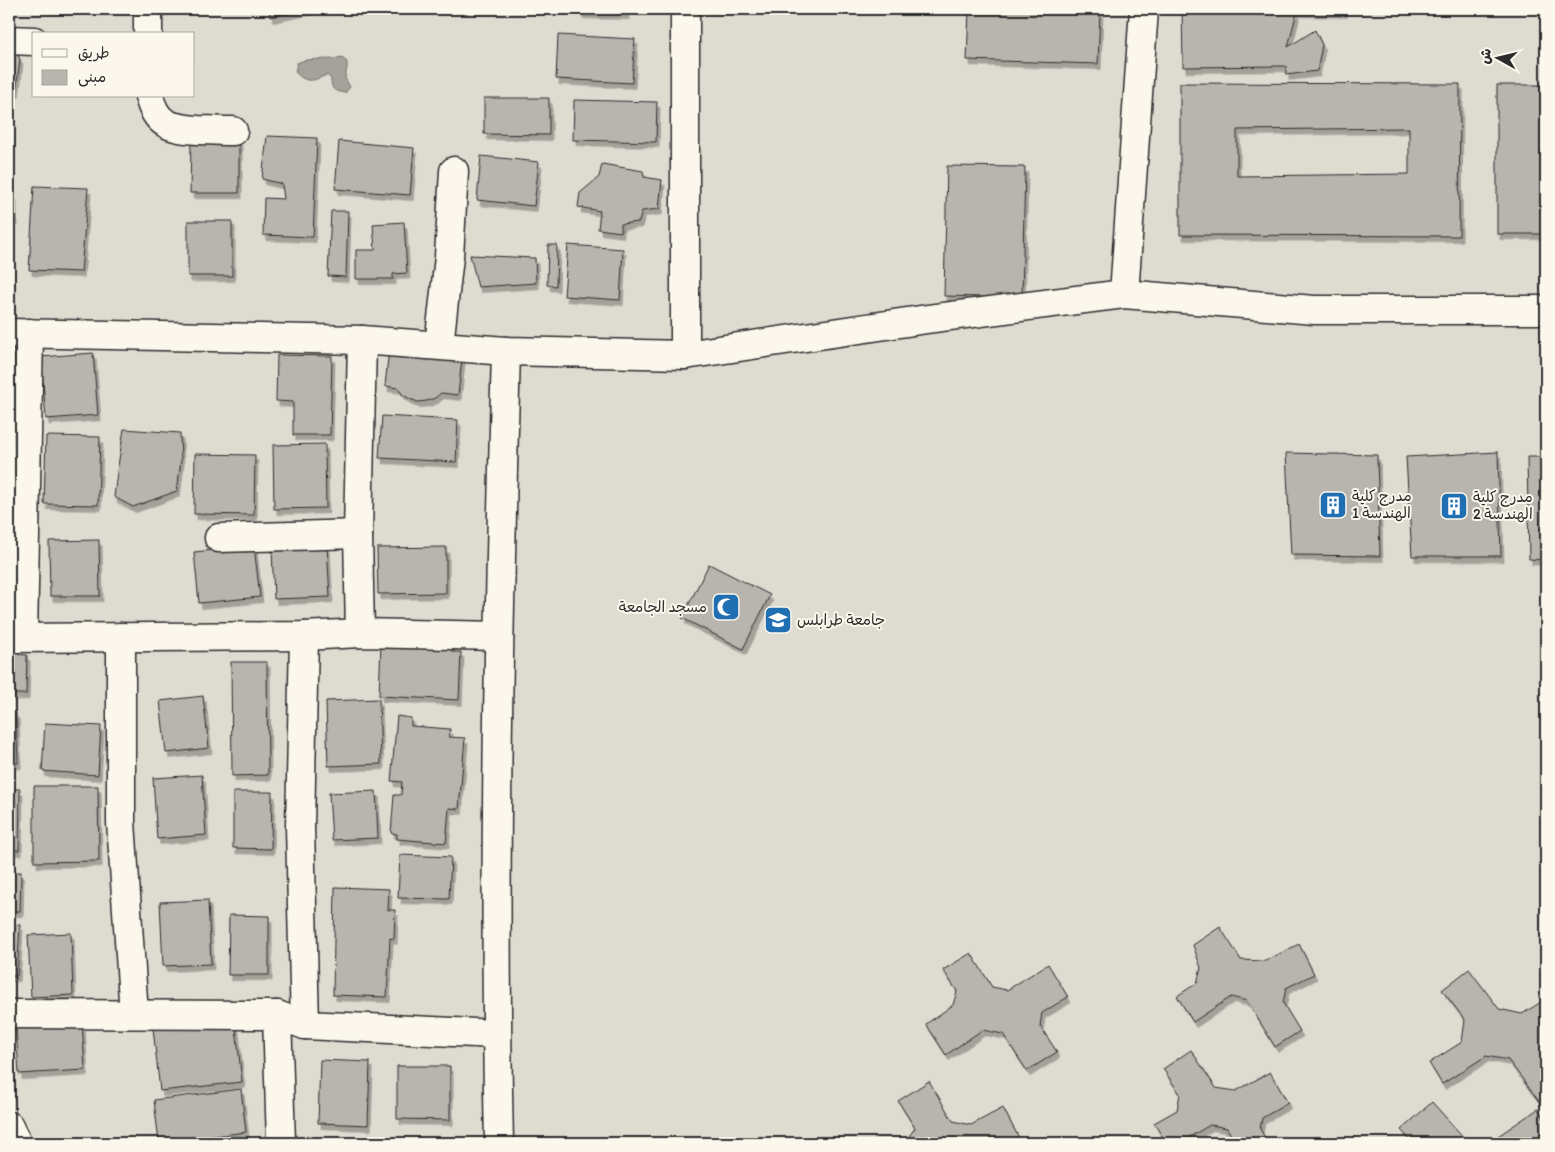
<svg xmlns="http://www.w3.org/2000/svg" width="1555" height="1152" font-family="Itim,'Playpen Sans Arabic',sans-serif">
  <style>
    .built { fill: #dedbd1; fill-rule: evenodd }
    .water { fill: #a4a29a; stroke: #74726e }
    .building { fill: #b8b5ae; stroke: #2b2b2b; fill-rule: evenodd; filter: url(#shadow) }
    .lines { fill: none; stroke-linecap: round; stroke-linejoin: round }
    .minor-casing { stroke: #2b2b2b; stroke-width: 31 }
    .minor { stroke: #fbf7ec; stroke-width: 28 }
    .labels { text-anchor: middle; stroke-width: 4; stroke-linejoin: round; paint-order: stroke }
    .poi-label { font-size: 15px; fill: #2b2b2b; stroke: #fbf7ec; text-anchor: start }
  </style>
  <defs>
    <filter id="shadow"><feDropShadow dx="3" dy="5.5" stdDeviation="0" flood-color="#0004"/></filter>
  </defs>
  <rect width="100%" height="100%" fill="#eeebe0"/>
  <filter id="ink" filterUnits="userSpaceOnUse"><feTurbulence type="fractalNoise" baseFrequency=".02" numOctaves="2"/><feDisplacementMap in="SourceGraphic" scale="10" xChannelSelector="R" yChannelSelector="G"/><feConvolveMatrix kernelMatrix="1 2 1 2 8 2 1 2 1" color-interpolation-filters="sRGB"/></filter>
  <g filter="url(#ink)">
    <path class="built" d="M9,9H1546V1143H9ZM34,34H194V96H34Z"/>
    <path class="water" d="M341,57L347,62V68L345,78L350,87L345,93C334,91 331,90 331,79L327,75C312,81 307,84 295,72L297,63C311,56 327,62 341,57Z"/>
    <g class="building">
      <polygon points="269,9 310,9 270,17"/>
      <polygon points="580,9 626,9 626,14 580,13"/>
      <polygon points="969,9 1100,9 1098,64 967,60"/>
      <polygon points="1182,9 1345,9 1344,12 1297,11 1288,47 1315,30 1322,45 1317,71 1286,75 1286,66 1183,67"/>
      <polygon points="558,35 635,39 632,83 556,79"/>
      <polygon points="9,47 13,47 20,59 16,92 9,92"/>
      <path d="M1180,83L1460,84L1459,236L1180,235ZM1409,128V174L1237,176V130Z"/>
      <rect x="1497" y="85" width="49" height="149"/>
      <polygon points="484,98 549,98 549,135 484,134"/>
      <polygon points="574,100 657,102 656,142 573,140"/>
      <rect x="9" y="130" width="2" height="55"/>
      <polygon points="267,136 317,138 313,237 263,235 264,198 284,199 282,184 262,179"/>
      <polygon points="191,140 239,140 239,193 190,193"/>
      <polygon points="339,141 414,148 410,195 335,189"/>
      <polygon points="481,156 539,162 534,206 477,200"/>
      <polygon points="602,164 643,171 644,177 662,180 659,209 642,211 639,222 621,224 621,232 598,229 600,211 578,207 580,193 599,177"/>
      <polygon points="947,166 1025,167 1022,298 944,296"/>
      <polygon points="34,186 88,188 81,272 29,270"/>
      <polygon points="9,195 14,195 14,220 9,219"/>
      <polygon points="331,211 348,211 346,277 328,276"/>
      <rect x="188" y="221" width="44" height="55"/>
      <polygon points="404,222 407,273 393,274 393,279 356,279 356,250 375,250 373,224"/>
      <polygon points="548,245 557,245 556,286 547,285"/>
      <polygon points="568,245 623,249 620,300 564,296"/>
      <polygon points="470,255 535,258 536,283 478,287"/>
      <polygon points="389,349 462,358 458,395 441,393 435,398 427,401 418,402 410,399 402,394 398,388 385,386"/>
      <polygon points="93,353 98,415 46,419 41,357"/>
      <polygon points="277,355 332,356 330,435 293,435 293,402 276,401"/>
      <polygon points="382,416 458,420 456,462 379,458"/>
      <polygon points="124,429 180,433 181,460 177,491 133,507 114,497 117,472"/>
      <polygon points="46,436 100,437 98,505 44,504"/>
      <polygon points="325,444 326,508 274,509 273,445"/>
      <polygon points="1498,452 1501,556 1412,556 1406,457"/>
      <polygon points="1286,453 1377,455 1380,556 1291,555"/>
      <polygon points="195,454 255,455 254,515 194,514"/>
      <polygon points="1527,457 1546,457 1546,560 1529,559"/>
      <polygon points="99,540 100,596 50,596 49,541"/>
      <polygon points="254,546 260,597 199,603 194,552"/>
      <polygon points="327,546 330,597 274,599 272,548"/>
      <polygon points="446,547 446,593 378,594 377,548"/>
      <polygon points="709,564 770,595 743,649 682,618"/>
      <polygon points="453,641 452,652 461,652 459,700 379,696 381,644"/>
      <polygon points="9,654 27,655 26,694 9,694"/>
      <polygon points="231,662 267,662 268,775 232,776"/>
      <polygon points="203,696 209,748 166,753 160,701"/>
      <polygon points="379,699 381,764 328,766 326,701"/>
      <polygon points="9,713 16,713 18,763 9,764"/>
      <polygon points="397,716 411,718 411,726 450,729 449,737 465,738 459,809 449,808 446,843 397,839 397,834 391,833 394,795 401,795 402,782 391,781"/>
      <polygon points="45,723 101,726 98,775 42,771"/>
      <polygon points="202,775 206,835 157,839 153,778"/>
      <polygon points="34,786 98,786 99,861 34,862"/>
      <polygon points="9,789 20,789 19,850 9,850"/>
      <polygon points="376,791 378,838 332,840 329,793"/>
      <polygon points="233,792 272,792 271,849 233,848"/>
      <polygon points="400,855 451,857 449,899 398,898"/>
      <polygon points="9,872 21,872 20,911 9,911"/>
      <polygon points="335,887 389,889 388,910 395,910 394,939 390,938 387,997 333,995"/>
      <polygon points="208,900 211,964 163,966 160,902"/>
      <polygon points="229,915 269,916 269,975 228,975"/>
      <polygon points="9,924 20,925 17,976 9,976"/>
      <polygon points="1220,927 1241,960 1265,961 1299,944 1314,974 1286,988 1283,1003 1300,1031 1275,1047 1247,1001 1231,997 1193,1022 1177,996 1197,983 1201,968 1193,945"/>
      <polygon points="71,933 73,995 31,997 28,935"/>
      <polygon points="971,953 992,987 1007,990 1048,964 1068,997 1042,1013 1040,1026 1057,1052 1027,1071 1003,1034 982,1030 946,1055 926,1024 953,1005 957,991 943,970"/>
      <polygon points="1469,969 1499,1009 1522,1014 1546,999 1546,1045 1543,1057 1546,1061 1546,1106 1544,1108 1508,1060 1486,1056 1442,1084 1429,1063 1462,1042 1465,1020 1442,990"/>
      <polygon points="235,1019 242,1082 160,1091 153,1028"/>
      <polygon points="82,1022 85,1070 19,1074 16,1026"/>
      <polygon points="1191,1050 1216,1088 1236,1091 1270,1072 1288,1103 1262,1118 1260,1129 1268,1143 1235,1143 1227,1128 1210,1125 1179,1143 1166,1143 1154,1123 1177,1110 1180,1094 1163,1069"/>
      <polygon points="320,1060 370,1062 368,1125 318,1123"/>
      <polygon points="397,1066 450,1066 450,1120 397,1119"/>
      <polygon points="929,1081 953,1121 971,1125 1003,1108 1020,1140 1013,1143 904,1143 915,1128 898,1101"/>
      <polygon points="241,1089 246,1132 159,1143 154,1100"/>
      <polygon points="1432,1102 1466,1140 1489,1142 1538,1109 1546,1121 1546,1143 1413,1143 1401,1130"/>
      <polygon points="447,1141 447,1143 394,1143"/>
      <polygon points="548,1142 631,1143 548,1143"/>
    </g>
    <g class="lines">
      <g class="minor-casing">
        <g id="minor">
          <polyline points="148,9 148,34"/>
          <polyline points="685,9 685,355"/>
          <polyline points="9,40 34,41"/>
          <path d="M149,96C156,125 170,128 198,130C209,130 221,131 233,131"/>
          <polyline points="1124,294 1144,9"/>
          <polyline points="9,333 362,340 506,351 685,355 927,319 1124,294 1314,310 1546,310"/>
          <polyline points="439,345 449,257 454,171"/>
          <polyline points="219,538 358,534"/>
          <polyline points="360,633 358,534 362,340"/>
          <polyline points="304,636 300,827 305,1025"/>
          <polyline points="23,637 29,333"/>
          <polyline points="121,637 121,822 134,1014"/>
          <polyline points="9,638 304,636 360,633 499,636"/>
          <polyline points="9,1014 277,1015 305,1025 496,1034"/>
          <polyline points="277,1015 281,1143"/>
          <polyline points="9,1126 17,1143"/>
          <path d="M499,1143C493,879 499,615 506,351"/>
        </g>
      </g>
      <use href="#minor" class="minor"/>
    </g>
  </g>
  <defs>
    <g id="building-square" transform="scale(1.4375)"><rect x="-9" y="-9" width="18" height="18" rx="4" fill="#1f6fb2" stroke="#fbf7ec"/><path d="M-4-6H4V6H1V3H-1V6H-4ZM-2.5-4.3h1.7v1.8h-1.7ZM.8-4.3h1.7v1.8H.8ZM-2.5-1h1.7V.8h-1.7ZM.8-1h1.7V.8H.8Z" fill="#fff"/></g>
    <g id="mosque-square" transform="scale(1.4375)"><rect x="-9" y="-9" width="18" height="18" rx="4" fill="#1f6fb2" stroke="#fbf7ec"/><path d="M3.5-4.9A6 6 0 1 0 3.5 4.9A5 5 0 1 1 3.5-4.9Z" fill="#fff"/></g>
    <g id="university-square" transform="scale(1.4375)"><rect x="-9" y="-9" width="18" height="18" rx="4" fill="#1f6fb2" stroke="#fbf7ec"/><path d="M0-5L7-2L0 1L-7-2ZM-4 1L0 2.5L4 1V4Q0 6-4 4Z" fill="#fff"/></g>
  </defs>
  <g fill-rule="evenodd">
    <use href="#building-square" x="1333" y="505"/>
    <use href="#building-square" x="1454" y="506"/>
    <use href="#mosque-square" x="726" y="607"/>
    <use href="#university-square" x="778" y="620"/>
  </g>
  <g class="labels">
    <g class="poi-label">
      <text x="1352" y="501">مدرج كلية<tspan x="1352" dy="17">الهندسة 1</tspan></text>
      <text x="1473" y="502">مدرج كلية<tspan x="1473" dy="17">الهندسة 2</tspan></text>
      <text x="707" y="612" text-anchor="end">مسجد الجامعة</text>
      <text x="797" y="625">جامعة طرابلس</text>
    </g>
  </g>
  <rect width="1555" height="1152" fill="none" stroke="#fbf7ec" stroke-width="30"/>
  <rect x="15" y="15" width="1525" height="1122" fill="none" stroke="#2b2b2b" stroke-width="2" filter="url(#ink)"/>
  <rect x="32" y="32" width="162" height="65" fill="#fbf7ec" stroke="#a8a59f"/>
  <rect x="42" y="49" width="25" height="8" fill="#fbf7ec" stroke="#a8a59f"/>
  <text x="78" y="58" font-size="15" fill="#2b2b2b">طريق</text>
  <rect x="42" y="70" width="25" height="15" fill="#b8b5ae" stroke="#a8a59f"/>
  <text x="78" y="82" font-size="15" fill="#2b2b2b">مبنى</text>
  <g transform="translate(1498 58) rotate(278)" stroke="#fbf7ec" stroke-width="4" paint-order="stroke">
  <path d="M0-4L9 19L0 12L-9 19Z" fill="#2b2b2b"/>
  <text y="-8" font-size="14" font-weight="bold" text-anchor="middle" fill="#2b2b2b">ش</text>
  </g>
</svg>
